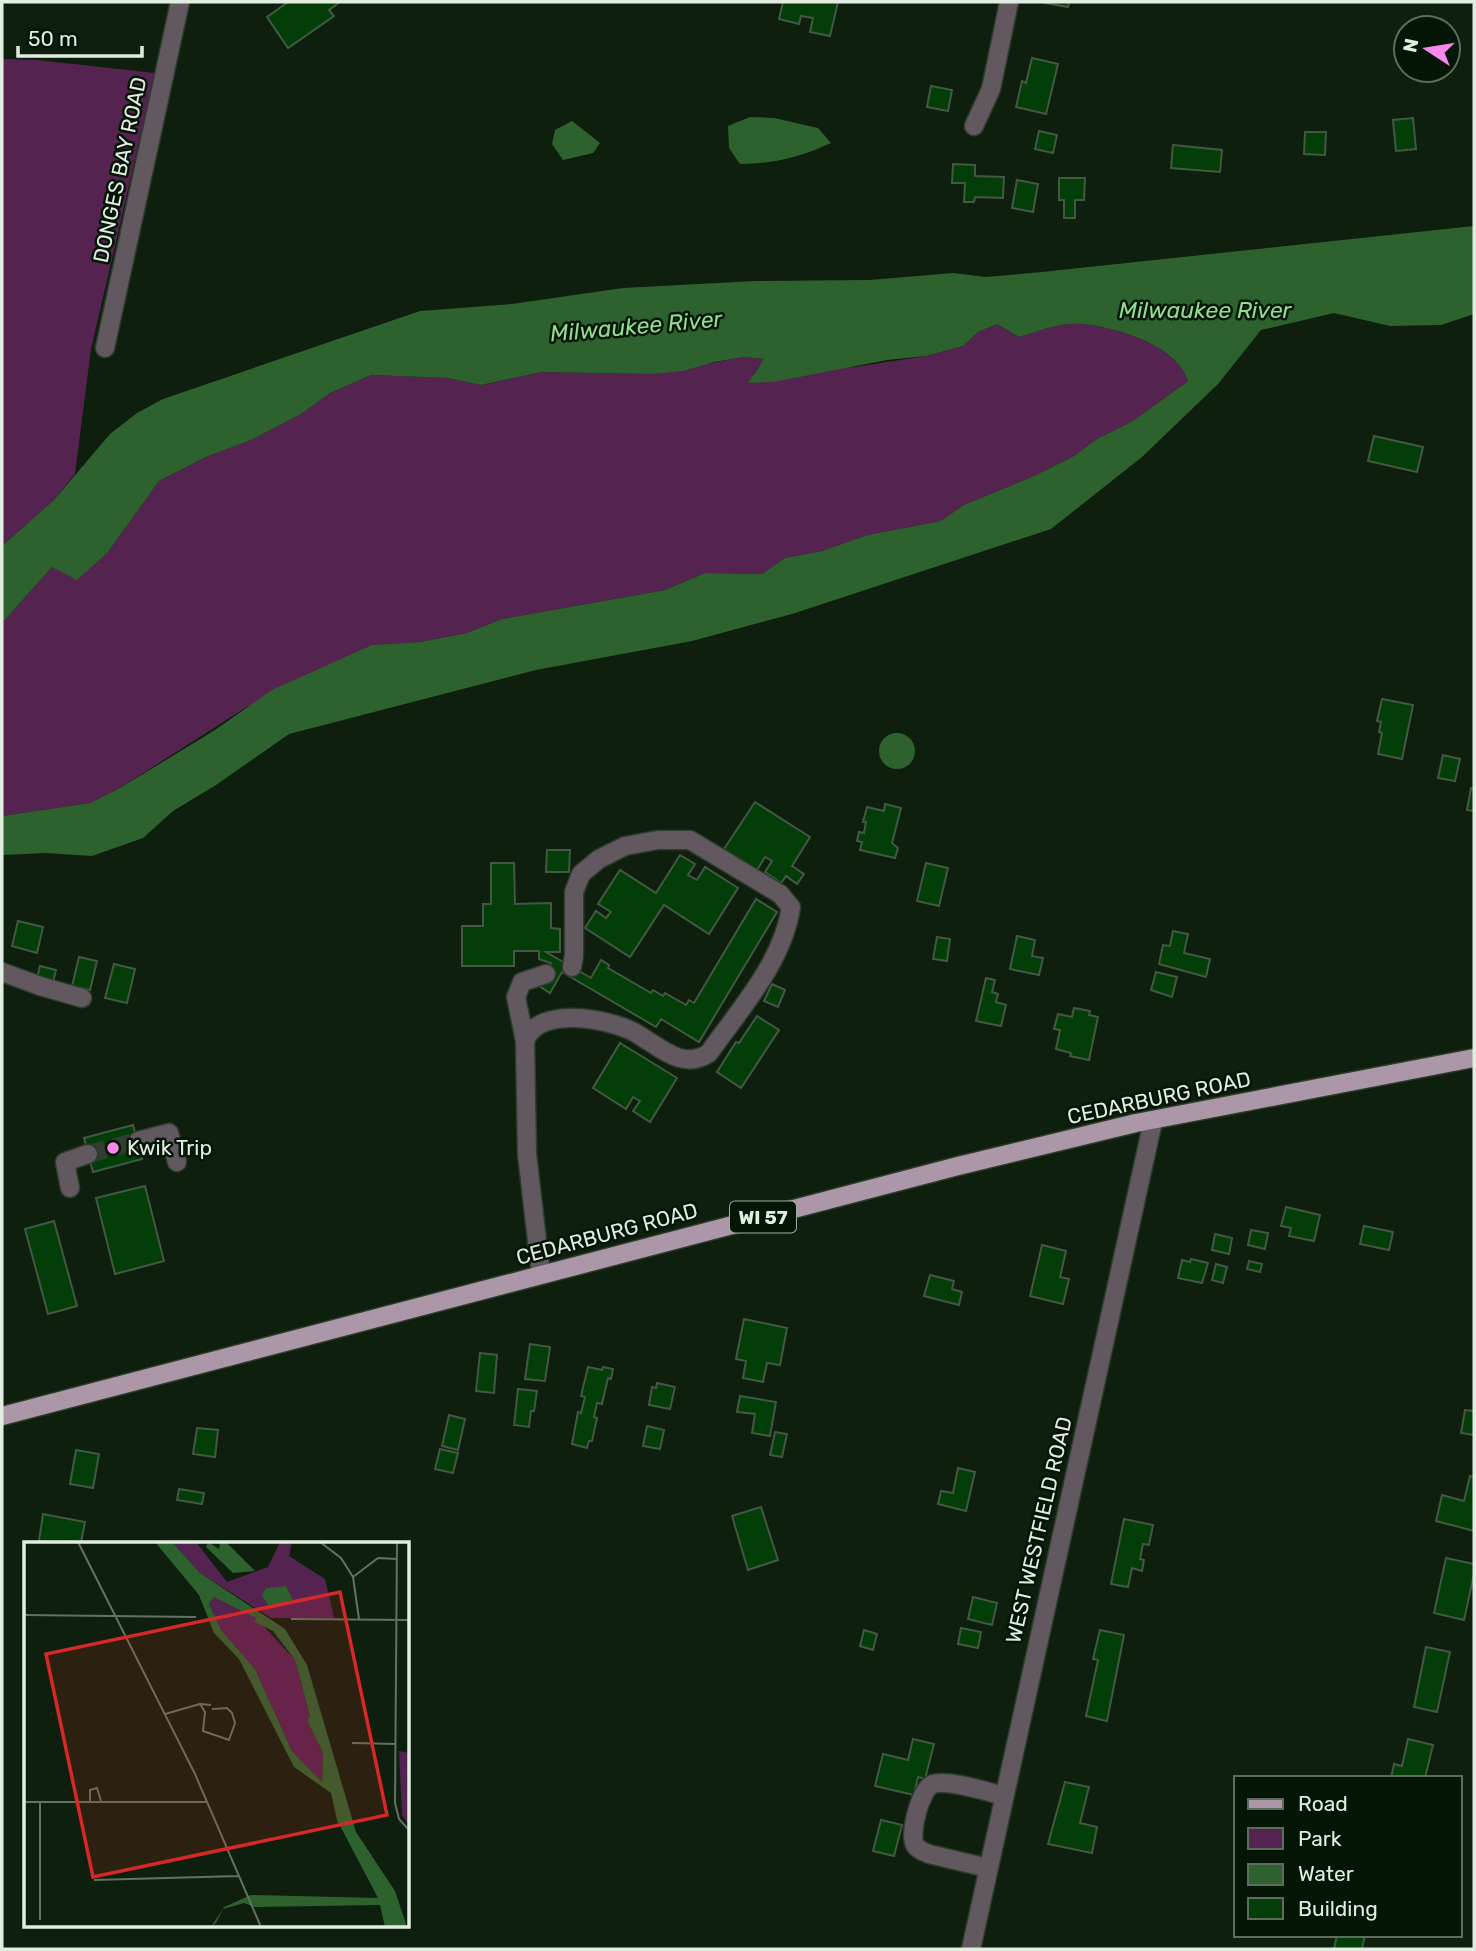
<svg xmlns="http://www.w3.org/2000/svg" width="1476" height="1951" font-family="Rubik,sans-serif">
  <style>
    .green { fill: #54234f }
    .water { fill: #2d622e }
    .building { fill: #033e08; stroke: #445743; stroke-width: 2 }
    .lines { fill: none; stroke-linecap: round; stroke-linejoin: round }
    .minor-tunnel { stroke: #2f3e2e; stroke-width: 18; stroke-dasharray: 18 9; stroke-linecap: butt }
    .minor-casing { stroke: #2d3c2c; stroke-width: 21 }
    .major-casing { stroke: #2d3c2c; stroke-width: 21 }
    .minor { stroke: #625860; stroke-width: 18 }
    .major { stroke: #ab97a8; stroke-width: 18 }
    .poi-dot { fill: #f888ea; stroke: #061606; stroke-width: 2.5 }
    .labels { text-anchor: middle; stroke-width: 5; stroke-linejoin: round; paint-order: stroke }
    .shield { fill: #061606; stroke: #a0ac9f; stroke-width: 2 }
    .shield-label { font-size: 19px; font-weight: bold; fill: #e2ede1 }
    .street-label { font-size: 21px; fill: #e2ede1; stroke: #061606 }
    .poi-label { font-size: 21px; fill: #e2ede1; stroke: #061606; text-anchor: start }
    .water-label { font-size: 23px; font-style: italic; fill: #92dd90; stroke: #061606 }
    .inset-road { fill: none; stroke: #637162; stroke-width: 2 }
    .view { fill: #d62828; fill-opacity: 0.15; stroke: #d62828; stroke-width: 3.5 }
    .inset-edge { fill: none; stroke: #e2ede1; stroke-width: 3.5 }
  </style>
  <rect width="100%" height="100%" fill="#0f1f0e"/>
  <g class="green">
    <polygon points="2,59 37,60 155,73 91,349 75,474 54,500 2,546"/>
    <path d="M997,324L1019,337C1039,331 1061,322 1083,324C1118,328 1177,345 1188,381L1133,421L1097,439L1074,456L1034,476L965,505L941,521L867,535L822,551L785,558L762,574L705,573L665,590L502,619L467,633L420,642L372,645L245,708L120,788L90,803L2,816V623L52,567L108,552L159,481L206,457L251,440L301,414L330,393L371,375L448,378L481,385L543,372L651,374L744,357L765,359L753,374L854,367L926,356L963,346L978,332Z"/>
  </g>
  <g class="water">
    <path d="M750,117L774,118L818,128L831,143C798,158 776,163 740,164L729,148L728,126Z"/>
    <polygon points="572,121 600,143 593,153 563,160 552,144 555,130"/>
    <path d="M1474,226V314L1441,325L1390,326L1334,313L1261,330L1218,384L1142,457L1051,529L792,614L692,641L536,670L289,734L216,785L173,811L143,838L92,856L46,853L2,855V816L90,803L120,788L215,730L272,690L372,645L420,642L467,633L502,619L665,590L705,573L762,574L785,558L822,551L867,535L941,521L964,505L1034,476L1074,456L1097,439L1133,421L1188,381C1177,345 1118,328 1083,324C1061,322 1039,331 1019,337L997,324L978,332L963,346L926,356L887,360L773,382L748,383L764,359L744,357L714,362L683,371L651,374L542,372L481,385L448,378L371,375L330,393L301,414L251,440L206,457L159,481L108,552L77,580L52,567L2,623V546L54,500L110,434L137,413L163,399L420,311L512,304L623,288L756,281L870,280L953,273L986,277L1042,272Z"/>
    <circle cx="897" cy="751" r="18"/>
  </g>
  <g class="building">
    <polygon points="288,2 340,2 329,10 334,16 288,48 267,17"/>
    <polygon points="783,2 838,2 830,36 810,32 813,18 801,16 799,24 779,19"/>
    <polygon points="1040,2 1069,2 1068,7"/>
    <polygon points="1032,58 1058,64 1046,114 1016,107 1022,81 1026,83"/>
    <polygon points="931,86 952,90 948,111 927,107"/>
    <polygon points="1413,118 1416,149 1396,151 1393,120"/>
    <polygon points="1039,131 1057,135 1053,153 1035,149"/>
    <polygon points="1305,132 1326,132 1325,155 1304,154"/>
    <polygon points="1173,145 1222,150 1220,172 1171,168"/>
    <polygon points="953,164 975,165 975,176 1004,177 1003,198 975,197 974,202 964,202 965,183 952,183"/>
    <polygon points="1059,178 1085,178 1084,200 1075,200 1075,218 1064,218 1064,200 1059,200"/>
    <polygon points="1017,180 1038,184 1033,212 1012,208"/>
    <polygon points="1374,436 1423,447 1417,472 1368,461"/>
    <polygon points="1382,699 1413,705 1402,759 1378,754 1382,733 1379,732 1381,722 1377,721"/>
    <polygon points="1443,755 1460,759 1455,781 1438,778"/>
    <polygon points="1471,788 1474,789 1474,811 1467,810"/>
    <polygon points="755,802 810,837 792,866 804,874 797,884 786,876 781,883 765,872 772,861 765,857 757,870 724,849"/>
    <polygon points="885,804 901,808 892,843 898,848 895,858 860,850 862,842 857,841 859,832 864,833 866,822 863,822 867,807 884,811"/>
    <polygon points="547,850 570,850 569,872 546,872"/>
    <polygon points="680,855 695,864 688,875 697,880 705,867 738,888 709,934 664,905 630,957 585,928 596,911 606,918 611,912 598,904 620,870 656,893"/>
    <polygon points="491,863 514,863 515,904 551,903 551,928 560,929 560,952 546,952 591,978 601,960 609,965 608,968 651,993 653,990 663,996 665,993 686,1005 689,1000 694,1003 756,899 777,912 699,1042 661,1019 656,1027 562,972 550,993 539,986 551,963 539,959 539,951 514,951 514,966 462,966 462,926 483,926 483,904 491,904"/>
    <polygon points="926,863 948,868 939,906 917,901"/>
    <polygon points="18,921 43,927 37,953 12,946"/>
    <polygon points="1173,931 1188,934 1184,953 1210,959 1206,977 1159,964 1163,945 1170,946"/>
    <polygon points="1017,936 1035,940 1032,956 1043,958 1039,975 1010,969"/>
    <polygon points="937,937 950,939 947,961 933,959"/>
    <polygon points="79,957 97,961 90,990 72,986"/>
    <polygon points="114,964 135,969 127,1003 105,998"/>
    <polygon points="40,966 56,970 51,990 35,986"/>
    <polygon points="1156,972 1177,977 1172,997 1151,990"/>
    <polygon points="986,978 995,980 992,992 998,994 996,1002 1006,1005 1001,1026 976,1021"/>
    <polygon points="772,984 785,990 778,1007 764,1001"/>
    <polygon points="1074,1008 1090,1011 1089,1015 1098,1017 1089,1060 1070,1056 1071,1053 1056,1049 1060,1030 1054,1029 1058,1014 1072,1017"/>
    <polygon points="757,1016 779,1030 741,1088 717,1072 736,1042 739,1043"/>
    <polygon points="620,1043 677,1078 650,1122 633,1111 640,1101 633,1097 626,1109 593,1088"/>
    <polygon points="133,1125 142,1159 93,1172 84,1138"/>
    <polygon points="145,1186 164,1261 115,1274 96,1198"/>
    <polygon points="1286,1207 1320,1215 1314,1241 1289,1236 1291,1228 1281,1226"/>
    <polygon points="54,1221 77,1306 48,1314 25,1229"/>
    <polygon points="1364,1226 1393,1232 1389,1250 1360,1244"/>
    <polygon points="1251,1230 1268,1233 1265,1249 1248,1245"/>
    <polygon points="1215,1234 1232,1238 1229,1254 1212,1250"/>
    <polygon points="1042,1245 1066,1251 1060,1277 1069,1279 1063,1304 1030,1296"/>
    <polygon points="1191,1259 1208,1263 1202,1283 1178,1278 1182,1260 1190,1262"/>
    <polygon points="1249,1261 1262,1264 1260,1272 1247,1269"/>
    <polygon points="1216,1264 1227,1267 1223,1283 1212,1280"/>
    <polygon points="930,1275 954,1281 952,1289 962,1292 959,1305 924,1296"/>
    <polygon points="744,1319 787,1328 780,1365 767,1363 763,1382 743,1378 746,1361 736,1359"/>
    <polygon points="530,1344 550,1347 545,1381 525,1379"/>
    <polygon points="480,1353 497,1355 494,1393 476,1391"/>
    <polygon points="588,1367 602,1370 603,1367 613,1369 611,1379 608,1378 602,1404 597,1403 594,1417 597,1418 592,1441 589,1441 587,1448 572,1444 578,1412 581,1413 585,1397 581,1396"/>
    <polygon points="657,1383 675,1387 670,1409 649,1405 652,1387 656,1388"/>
    <polygon points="518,1389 537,1391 534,1411 531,1411 529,1427 514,1425"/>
    <polygon points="740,1396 776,1402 770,1436 752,1433 755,1414 737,1412"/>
    <polygon points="1465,1410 1474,1411 1474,1435 1461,1433"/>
    <polygon points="449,1415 465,1419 458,1450 442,1446"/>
    <polygon points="647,1426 664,1430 660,1449 643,1446"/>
    <polygon points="197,1428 218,1430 215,1457 193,1454"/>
    <polygon points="775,1432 787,1434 782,1457 770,1455"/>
    <polygon points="440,1449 458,1453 453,1473 435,1469"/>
    <polygon points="76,1450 99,1454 93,1488 70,1484"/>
    <polygon points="958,1468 975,1472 966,1511 938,1504 941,1491 953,1493"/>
    <polygon points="1470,1476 1474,1477 1474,1531 1436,1521 1442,1495 1464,1501"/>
    <polygon points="179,1489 204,1493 202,1504 177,1500"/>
    <polygon points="761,1507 778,1560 748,1570 732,1516"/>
    <polygon points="43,1514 85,1522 81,1543 39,1541"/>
    <polygon points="1124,1519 1153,1525 1149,1545 1143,1544 1140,1559 1144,1560 1142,1571 1132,1568 1128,1587 1111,1584"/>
    <polygon points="1446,1558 1474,1564 1474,1574 1464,1620 1434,1613"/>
    <polygon points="973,1597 997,1603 992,1625 968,1619"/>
    <polygon points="961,1628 981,1632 978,1648 958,1644"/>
    <polygon points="864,1630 877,1634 873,1650 860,1646"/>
    <polygon points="1100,1630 1124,1635 1107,1721 1086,1716 1098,1660 1093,1659"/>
    <polygon points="1426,1647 1450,1652 1437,1712 1414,1707"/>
    <polygon points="913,1739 934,1744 925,1779 918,1777 914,1795 875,1786 883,1754 908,1760"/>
    <polygon points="1408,1739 1433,1745 1425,1778 1391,1778 1394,1764 1402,1766"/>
    <polygon points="1065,1782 1089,1787 1080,1823 1097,1827 1092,1853 1048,1844"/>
    <polygon points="881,1820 902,1825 894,1856 873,1851"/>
    <polygon points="1337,1935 1365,1935 1362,1949 1334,1949"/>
  </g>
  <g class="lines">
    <polyline class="minor-tunnel" points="88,1154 138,1141"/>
    <g class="minor-casing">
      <g id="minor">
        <polyline points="974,126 991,89 1009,2"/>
        <polyline points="105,348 180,2"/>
        <polyline points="2,972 40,986 82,998"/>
        <path d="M546,974L522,982L516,997L525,1041C538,1006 605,1018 632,1031C657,1044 681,1072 709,1053C740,1009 783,962 791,907L780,894L690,840H658L625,846L599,859L581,874L574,892V955L572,967"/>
        <polyline points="525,1041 527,1154 541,1275"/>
        <polyline points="138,1141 169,1133 177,1162"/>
        <polyline points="70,1188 65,1162 88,1154"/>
        <path d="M988,1868L929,1854C924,1852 918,1850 915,1845C909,1834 920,1789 933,1784C947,1779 988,1792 1004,1796"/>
        <polyline points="971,1949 1153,1121"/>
      </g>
    </g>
    <g class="major-casing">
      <polyline id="major" points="2,1416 958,1166 1136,1123 1474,1058"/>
    </g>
    <use href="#minor" class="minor"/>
    <use href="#major" class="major"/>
  </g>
  <circle class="poi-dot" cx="113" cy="1148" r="7"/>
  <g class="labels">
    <rect class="shield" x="730" y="1201.5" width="66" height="31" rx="5"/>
    <g class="shield-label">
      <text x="763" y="1224">WI 57</text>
    </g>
    <g class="street-label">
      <text transform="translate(120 170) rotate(-78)" y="7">DONGES BAY ROAD</text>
      <text transform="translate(1159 1098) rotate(-12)" y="7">CEDARBURG ROAD</text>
      <text transform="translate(607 1234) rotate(-15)" y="7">CEDARBURG ROAD</text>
      <text transform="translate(1039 1530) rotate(-77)" y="7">WEST WESTFIELD ROAD</text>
    </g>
    <g class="poi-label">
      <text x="127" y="1155">Kwik Trip</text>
    </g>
    <g class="water-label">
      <text x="1205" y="318">Milwaukee River</text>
      <text transform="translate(636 326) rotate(-5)" y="8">Milwaukee River</text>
    </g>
  </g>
  <g transform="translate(24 1542)">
    <rect width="385" height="385" fill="#0f1f0e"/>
    <path d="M148,0H172L203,40L244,25L256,0H268L265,14L301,37L310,76H247L176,31ZM190,54L232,76L271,118L286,174L283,179L299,211L298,240L268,209L231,127L198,89L185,62ZM375,209L385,211V282L378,274Z" fill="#54234f"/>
    <path d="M131,0H148L176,31L261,87L283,123L332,290L371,349L383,385H361L356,363L231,365L220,361L199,367L192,381L187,385L200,365L227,353L354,356L313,278L307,251L270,225L215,117L190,91L175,53ZM190,55L232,76L231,80L249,89L271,118L286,174L283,179L299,211L298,240L268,209L231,127L198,89L185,62ZM184,0L195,7L196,0H202L231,29L209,31L182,5ZM262,44L270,60L244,63L238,53L242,46Z" fill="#2d622e" fill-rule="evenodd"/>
    <path class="inset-road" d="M54,0L171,232L237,385M296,0L317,16L329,35L335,77M373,0L371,261L375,277L385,288M329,35L354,16L373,17M0,73L172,75M267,77L385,78M187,163L176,162L181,170L179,189L205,198L211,181L208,171L203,166L188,167M141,172L176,162M328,201L372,202M66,259V248L73,246L77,259M0,260H183M70,338L215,334M16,378V260"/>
    <path class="view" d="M316,50L363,273L69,335L22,112Z"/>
    <rect width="385" height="385" class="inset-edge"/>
  </g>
  <rect width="1476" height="1951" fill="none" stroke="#e2ede1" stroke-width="7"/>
  <rect x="1234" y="1776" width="228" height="161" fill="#061606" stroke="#5e6c5e" stroke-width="2"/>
  <rect x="1248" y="1799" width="35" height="10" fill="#ab97a8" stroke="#5e6c5e" stroke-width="2"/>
  <text x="1298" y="1811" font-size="21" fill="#e2ede1">Road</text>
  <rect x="1248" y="1828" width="35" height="21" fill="#54234f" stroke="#5e6c5e" stroke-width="2"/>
  <text x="1298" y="1846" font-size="21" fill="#e2ede1">Park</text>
  <rect x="1248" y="1864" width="35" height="21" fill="#2d622e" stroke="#5e6c5e" stroke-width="2"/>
  <text x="1298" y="1881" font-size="21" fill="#e2ede1">Water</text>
  <rect x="1248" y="1898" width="35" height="21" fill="#033e08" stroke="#5e6c5e" stroke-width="2"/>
  <text x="1298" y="1916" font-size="21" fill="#e2ede1">Building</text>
  <g transform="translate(1427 49) rotate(282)"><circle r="33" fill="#061606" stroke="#5e6c5e" stroke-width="2"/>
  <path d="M0-5L12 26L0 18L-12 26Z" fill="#f888ea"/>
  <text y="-10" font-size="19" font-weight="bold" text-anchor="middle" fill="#e2ede1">N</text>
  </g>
  <path d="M18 46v10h124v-10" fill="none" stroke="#e2ede1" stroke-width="3.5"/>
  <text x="28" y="46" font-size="21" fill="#e2ede1" stroke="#061606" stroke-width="5" paint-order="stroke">50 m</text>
</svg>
